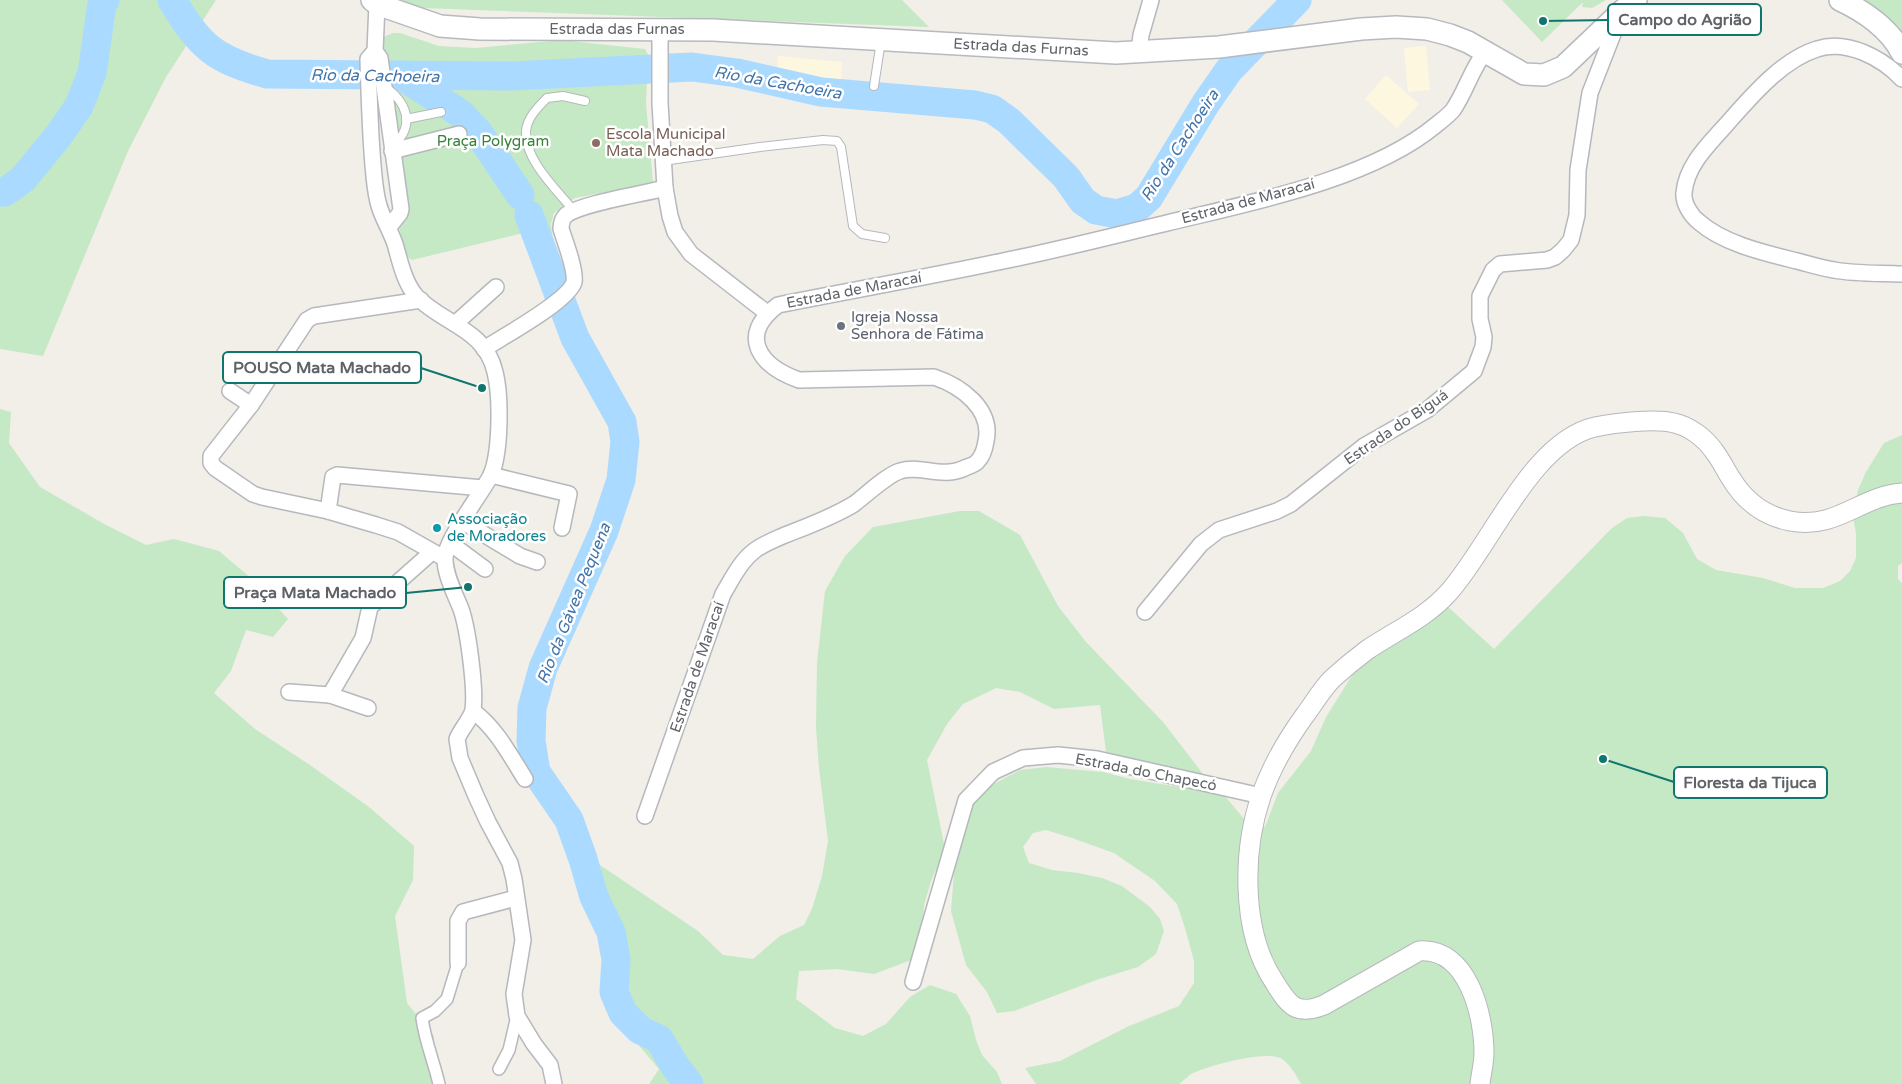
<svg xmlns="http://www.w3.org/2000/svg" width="1902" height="1084" font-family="'Varela Round',sans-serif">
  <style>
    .commercial { fill: #fef7e0 }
    .green { fill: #c5e8c5 }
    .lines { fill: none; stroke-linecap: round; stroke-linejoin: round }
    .river { stroke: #aadaff; stroke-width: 29 }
    .service-casing { stroke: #b5b8bc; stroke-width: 10 }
    .pedestrian-casing { stroke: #b5b8bc; stroke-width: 14 }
    .minor-casing { stroke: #b5b8bc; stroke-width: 18 }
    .tertiary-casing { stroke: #b5b8bc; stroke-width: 21 }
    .secondary-casing { stroke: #b6babf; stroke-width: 24 }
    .service { stroke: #fff; stroke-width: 8 }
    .pedestrian { stroke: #fff; stroke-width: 11 }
    .minor { stroke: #fff; stroke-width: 15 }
    .tertiary { stroke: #fff; stroke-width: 19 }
    .secondary { stroke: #fff; stroke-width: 21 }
    .education-dot { fill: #8d6e63; stroke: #fff; stroke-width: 2 }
    .worship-dot { fill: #6b7280; stroke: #fff; stroke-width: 2 }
    .culture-dot { fill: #0f9aa8; stroke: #fff; stroke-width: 2 }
    .labels { text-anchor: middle; stroke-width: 5; stroke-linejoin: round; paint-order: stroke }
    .street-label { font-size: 15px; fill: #5f6368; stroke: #fff }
    .education-label { font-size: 15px; fill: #785e54; stroke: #fff; text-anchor: start }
    .park-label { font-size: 15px; fill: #348238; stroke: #fff }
    .worship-label { font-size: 15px; fill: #5b616d; stroke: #fff; text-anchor: start }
    .culture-label { font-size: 15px; fill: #0d838f; stroke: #fff; text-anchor: start }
    .water-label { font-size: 16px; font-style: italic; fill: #4174aa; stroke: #fff }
    .leader { fill: none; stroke: #0f766e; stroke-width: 2 }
    .callout-dot { fill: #0f766e; stroke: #fff; stroke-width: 2 }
    .callout { fill: #fff; stroke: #0f766e; stroke-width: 2 }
    .callout-label { font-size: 16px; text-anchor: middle; font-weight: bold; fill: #5f6368 }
  </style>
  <rect width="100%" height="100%" fill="#f1efe8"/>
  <g class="commercial">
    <polygon points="1426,46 1430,90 1408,92 1404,48"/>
    <polygon points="778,56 842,62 841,91 777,77"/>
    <polygon points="1386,75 1419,104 1397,128 1365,99"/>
  </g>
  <g class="green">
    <polygon points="0,0 216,0 166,77 128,151 43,356 0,349"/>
    <polygon points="364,0 902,0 929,27 370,6"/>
    <polygon points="1502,0 1606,0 1592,8 1582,7 1583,2 1542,42"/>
    <polygon points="1865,0 1902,0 1902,35 1882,19"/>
    <polygon points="393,33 400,33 439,46 476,48 561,40 645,49 648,55 646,103 653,183 575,198 554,213 551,223 552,233 564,287 551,300 527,232 412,260 407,257 399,227 404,217 383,37"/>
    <polygon points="0,409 11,412 9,443 40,487 106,525 146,545 174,539 219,551 252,579 288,619 273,637 246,630 231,671 214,693 255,729 310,765 369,807 414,846 413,880 395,916 407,1003 434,1036 435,1084 0,1084"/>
    <path d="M1902,435V563L1898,566V579L1902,583V1084H1301C1296,1075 1291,1065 1282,1059C1267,1049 1207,1066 1191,1074C1187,1077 1183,1081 1179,1084H1036L1025,1068L1060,1061L1129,1026L1179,1006L1194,983V961L1185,928L1177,904L1155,881L1114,853L1072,838L1046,830L1033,833L1023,847L1029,863L1052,870L1078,873L1102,878L1122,886L1150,907L1160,919L1164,931L1156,954L1138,967L1099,979L1014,1011L997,1013L987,992L966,965L951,911L955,859L971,802L990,786L1020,770L1046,767L1103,772L1130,779L1179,787L1219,789L1250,826L1265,827L1278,793L1311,751L1326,717L1363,658L1446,605L1494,649L1612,528L1627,518L1644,516L1665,518L1683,533L1697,559L1716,570L1763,578L1795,588H1823L1840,581L1850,571L1856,558V533L1853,518L1858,490L1866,472L1884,443Z"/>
    <polygon points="960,511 979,511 1020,535 1058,606 1086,642 1163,722 1203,774 1180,775 1126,762 1106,752 1100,705 1054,709 1020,692 996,688 963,704 947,724 927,760 945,849 931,881 924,905 923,928 911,960 874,974 837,969 799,971 796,999 835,1028 863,1036 886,1024 910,997 930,985 956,994 970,1016 976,1040 982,1055 997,1072 1002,1084 649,1084 659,1069 612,1014 583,841 594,861 698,931 723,955 753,959 780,936 804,925 812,909 822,876 828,841 819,768 816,727 817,663 825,591 845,556 873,527"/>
  </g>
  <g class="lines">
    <g class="river">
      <path d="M172,0C200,47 214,59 267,74L511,76L692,67L737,73L821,92L975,105L992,109L1009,121L1066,177L1083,201L1096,210L1117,214L1137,208L1149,197L1206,103L1229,70L1297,0"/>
      <polyline points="400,75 460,113 478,132 520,195"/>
      <polyline points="0,192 5,192 23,179 59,135 79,106 92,73 102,4 105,0"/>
      <polyline points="529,215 575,338 622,422 625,442 621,480 604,531 543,668 532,708 531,741 536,772 569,820 583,859 594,897 611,932 616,959 614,992 623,1013 640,1030 659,1039 675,1066 689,1084"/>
    </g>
    <g class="service-casing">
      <g id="service">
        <path d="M384,86C407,102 416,125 393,146"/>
        <polyline points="874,86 881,41"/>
        <polyline points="406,119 441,112"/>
        <polyline points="663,161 760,147 823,140 837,141 841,147 853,226 862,234 885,238"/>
        <path d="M574,211C558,191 524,160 526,131C527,118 538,107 547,98L563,96L585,101"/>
      </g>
    </g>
    <g class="pedestrian-casing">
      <g id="pedestrian">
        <polyline points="499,1069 509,1050 517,1016"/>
        <path d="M439,1084C434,1062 425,1041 422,1018L435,1011L447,999L458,963"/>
      </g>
    </g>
    <g class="minor-casing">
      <g id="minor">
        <polyline points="377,4 375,51 380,58 401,209 400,213 389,227"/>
        <polyline points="660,29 660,103 665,188 670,216 675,232 691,254 767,313"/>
        <path d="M375,51L368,59C369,94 370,130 373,165C374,177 375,190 378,202C381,216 390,229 395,244C400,261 404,282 416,296C442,324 485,328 495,372C501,396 501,455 490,477C480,495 445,541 445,559C445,575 455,594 461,609C468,629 476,689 473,710C471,719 461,729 457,739L460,758L476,796L488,822L510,863L514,879L523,940L514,994L517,1016L534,1044L550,1065L554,1084"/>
        <polyline points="1139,52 1141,35 1151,0"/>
        <path d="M1902,79C1882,58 1847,39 1817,49C1781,60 1749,99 1725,126C1708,145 1686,166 1684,193C1683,203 1691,216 1699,222C1724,244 1765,253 1797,261C1809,264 1821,268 1834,270C1856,274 1880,273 1902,274"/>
        <polyline points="392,151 459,134"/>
        <polyline points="421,300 314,316 307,320 251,405 211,456 211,463 215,468 253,494 262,497 328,511 376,525 398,532 444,558"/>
        <polyline points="456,323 496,287"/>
        <path d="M484,349C502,337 569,301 574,282C576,270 565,241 561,229C561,223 562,219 566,215C583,203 643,194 665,188"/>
        <polyline points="230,391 251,405"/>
        <polyline points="491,475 569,494 562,528"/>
        <polyline points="328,511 333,477 337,475 483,488"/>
        <polyline points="462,521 520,556 537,562"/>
        <polyline points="450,543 485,569"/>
        <polyline points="1145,612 1201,544 1219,530 1277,511 1291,504 1364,446 1427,410 1474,371 1483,347 1484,337 1480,319 1480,296 1493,270 1500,264 1547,260 1555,257 1563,250 1571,240 1577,215 1578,170 1590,93 1620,16"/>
        <polyline points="289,692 330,695 363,638 370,607 432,552"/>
        <polyline points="330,695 368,708"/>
        <path d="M473,711C496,728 510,755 525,779"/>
        <path d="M645,816L723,594C732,579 740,562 754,551C763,544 774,540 785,535C808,526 833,517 854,504C866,495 887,475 900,471C921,464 942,480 967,467C970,466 975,464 977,462C982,457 985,448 986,441C993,409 961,386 934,377L799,380C760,366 737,336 778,305C853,290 928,277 1003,261C1058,250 1112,236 1167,223C1249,203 1370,180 1436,125C1441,121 1449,115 1453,110C1466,91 1471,70 1485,52"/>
        <polyline points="458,963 458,921 463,912 516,898"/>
        <polyline points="913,982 966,800 993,772 1023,758 1058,755 1097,759 1261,796"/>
      </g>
    </g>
    <g class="tertiary-casing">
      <path id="tertiary" d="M1480,1084C1481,1074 1484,1063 1484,1053C1484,1016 1468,947 1419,951L1324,1005C1297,1016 1289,1006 1275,983C1256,955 1249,921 1248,887C1246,820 1266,769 1305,715C1314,703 1322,689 1332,679C1343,669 1355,659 1367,650C1395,631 1426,618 1449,592C1491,545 1532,441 1595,427C1614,423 1656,418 1674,423C1689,426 1705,438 1714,451C1721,460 1726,471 1732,480C1745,501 1765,516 1790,521C1837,530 1860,496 1902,493"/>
    </g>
    <g class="secondary-casing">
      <g id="secondary">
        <polyline points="372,0 377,4 440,26 480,29 713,30 1116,53 1219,47 1361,29 1396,27 1427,29 1450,35 1468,42 1524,74 1544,75 1563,67 1623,10 1636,0"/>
        <path d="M1840,0C1864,11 1890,29 1902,53"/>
      </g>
    </g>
    <use href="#service" class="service"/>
    <use href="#pedestrian" class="pedestrian"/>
    <use href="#minor" class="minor"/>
    <use href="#tertiary" class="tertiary"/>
    <use href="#secondary" class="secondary"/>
  </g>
  <circle class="education-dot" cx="596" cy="143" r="5"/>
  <circle class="worship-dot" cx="841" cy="326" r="5"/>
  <circle class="culture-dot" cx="437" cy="528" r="5"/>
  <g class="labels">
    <g class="street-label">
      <text x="617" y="34">Estrada das Furnas</text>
      <text transform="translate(1021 47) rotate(3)" y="5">Estrada das Furnas</text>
      <text transform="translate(1248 201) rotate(-15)" y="5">Estrada de Maracaí</text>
      <text transform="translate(854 290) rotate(-11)" y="5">Estrada de Maracaí</text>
      <text transform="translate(1396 427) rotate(-34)" y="5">Estrada do Biguá</text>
      <text transform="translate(697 667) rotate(-71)" y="5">Estrada de Maracaí</text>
      <text transform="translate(1146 772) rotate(11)" y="5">Estrada do Chapecó</text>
    </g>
    <g class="education-label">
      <text x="606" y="139">Escola Municipal<tspan x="606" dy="17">Mata Machado</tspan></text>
    </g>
    <g class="park-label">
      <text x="493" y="146">Praça Polygram</text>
    </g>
    <g class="worship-label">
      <text x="851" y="322">Igreja Nossa<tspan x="851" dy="17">Senhora de Fátima</tspan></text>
    </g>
    <g class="culture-label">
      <text x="447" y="524">Associação<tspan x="447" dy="17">de Moradores</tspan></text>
    </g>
    <g class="water-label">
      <text transform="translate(375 75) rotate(1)" y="6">Rio da Cachoeira</text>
      <text transform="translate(778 82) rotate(10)" y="6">Rio da Cachoeira</text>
      <text transform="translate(1179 145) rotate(-57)" y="6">Rio da Cachoeira</text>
      <text transform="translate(573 603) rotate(-68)" y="6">Rio da Gávea Pequena</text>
    </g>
  </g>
  <path class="leader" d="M1543 21L1608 20M482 388L421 368M468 587L406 593M1603 759L1674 782"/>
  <g class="callout-dot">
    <circle cx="1543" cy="21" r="5"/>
    <circle cx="482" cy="388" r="5"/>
    <circle cx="468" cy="587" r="5"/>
    <circle cx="1603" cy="759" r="5"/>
  </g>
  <g class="callout">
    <rect x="1608" y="4" width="153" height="31" rx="5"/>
    <rect x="223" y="352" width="198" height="31" rx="5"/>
    <rect x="224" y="577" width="182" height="31" rx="5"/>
    <rect x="1674" y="767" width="153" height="31" rx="5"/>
  </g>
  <g class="callout-label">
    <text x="1685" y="25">Campo do Agrião</text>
    <text x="322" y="373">POUSO Mata Machado</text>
    <text x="315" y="598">Praça Mata Machado</text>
    <text x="1750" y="788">Floresta da Tijuca</text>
  </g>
</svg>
